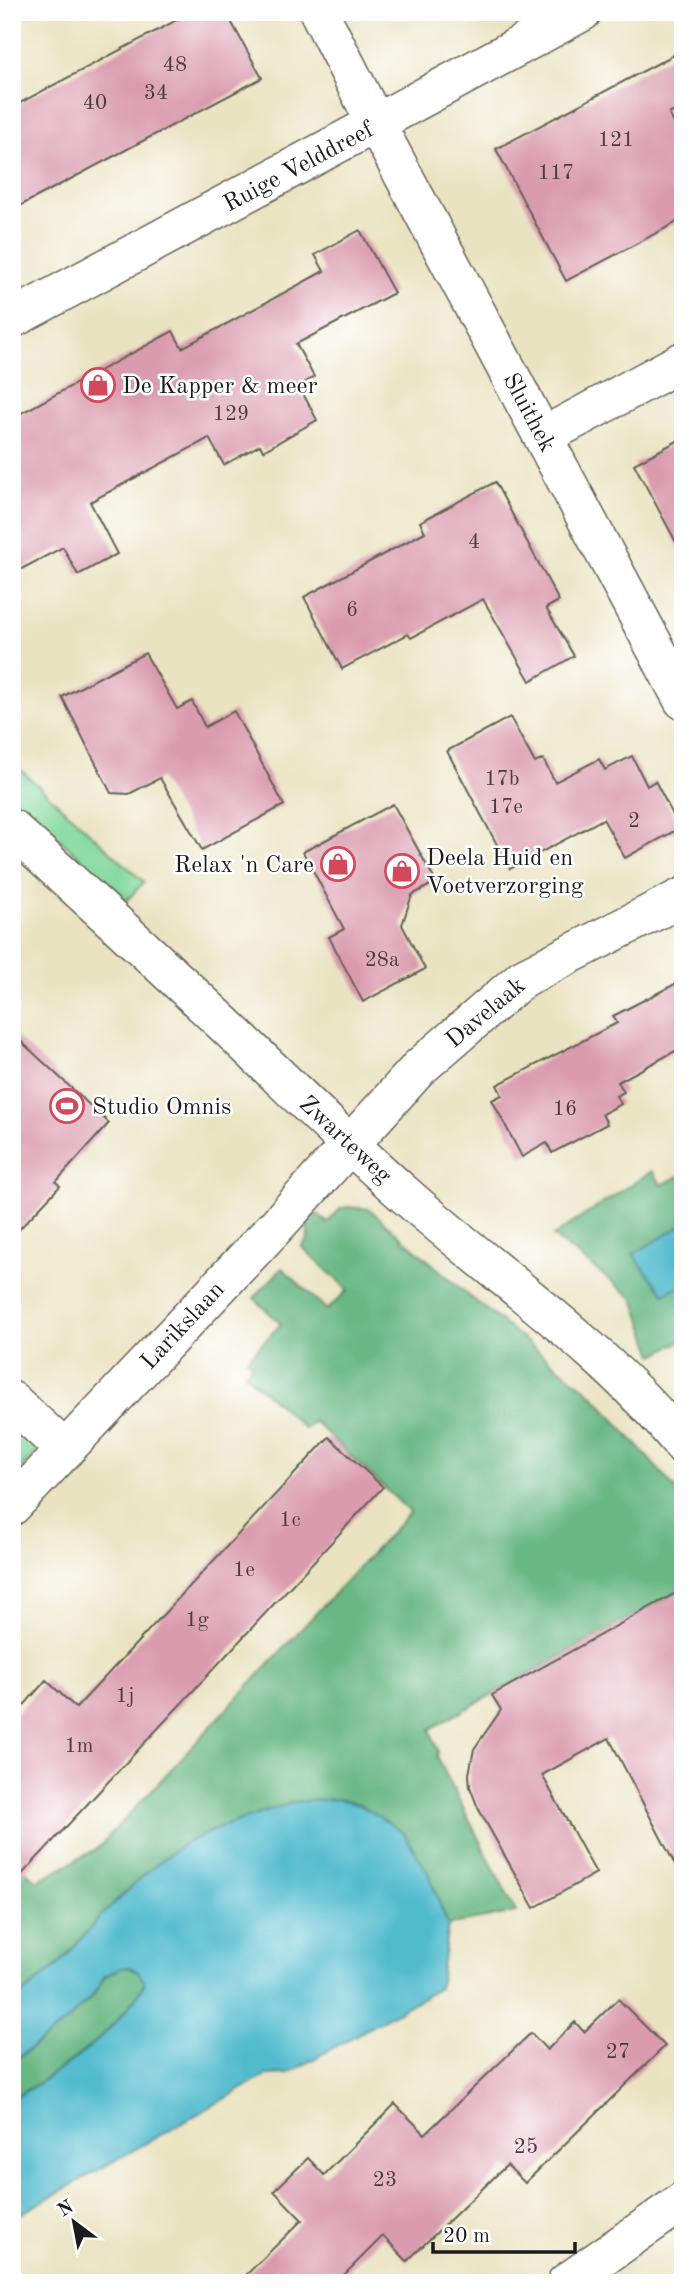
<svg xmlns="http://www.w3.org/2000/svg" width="695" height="2295" font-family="'Old Standard TT',serif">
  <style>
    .green { fill: #82d89c; stroke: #4f7a5c; stroke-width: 2 }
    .forest { fill: #69b884; stroke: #426a50; stroke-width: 2 }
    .water { fill: #51bbce; stroke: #366c75; stroke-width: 2 }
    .building { fill: #da9bae }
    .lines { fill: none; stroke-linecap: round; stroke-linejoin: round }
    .minor-casing { stroke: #646256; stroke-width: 41 }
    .minor { stroke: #fff; stroke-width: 38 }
    .labels { text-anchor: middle; stroke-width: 5; stroke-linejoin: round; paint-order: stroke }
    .number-label { font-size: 21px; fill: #4c3c40 }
    .street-label { font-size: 24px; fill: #1c1c1c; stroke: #fff }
    .poi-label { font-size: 24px; fill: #1c1c1c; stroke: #fff; text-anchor: start }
  </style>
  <rect width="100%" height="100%" fill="#fff"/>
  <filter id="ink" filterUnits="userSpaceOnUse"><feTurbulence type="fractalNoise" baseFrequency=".0143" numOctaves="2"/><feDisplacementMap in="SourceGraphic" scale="14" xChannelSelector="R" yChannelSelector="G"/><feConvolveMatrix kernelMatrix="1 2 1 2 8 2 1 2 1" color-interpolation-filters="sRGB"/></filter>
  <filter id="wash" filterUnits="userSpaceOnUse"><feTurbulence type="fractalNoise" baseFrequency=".00686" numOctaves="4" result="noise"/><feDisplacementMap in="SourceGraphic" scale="28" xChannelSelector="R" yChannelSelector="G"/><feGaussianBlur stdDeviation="1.57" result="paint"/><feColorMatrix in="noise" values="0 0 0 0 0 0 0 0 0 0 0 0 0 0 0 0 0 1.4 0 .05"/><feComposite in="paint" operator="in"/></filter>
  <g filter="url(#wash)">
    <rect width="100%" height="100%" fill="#eae3c1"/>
    <g class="green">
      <polygon points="12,762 144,882 127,900 12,796"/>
      <polygon points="12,1424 39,1449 12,1479"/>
    </g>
    <g class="forest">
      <polygon points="652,1171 662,1185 683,1174 683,1340 654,1355 634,1299 553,1236"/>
      <polygon points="347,1207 369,1209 468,1295 593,1395 683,1498 683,1589 430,1729 438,1751 437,1757 516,1912 448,1925 427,1871 378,1819 360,1805 294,1802 218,1828 183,1844 145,1874 102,1915 60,1963 12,2003 12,1858 37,1881 97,1849 410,1512 314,1421 305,1429 244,1373 252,1365 247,1359 281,1324 254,1298 282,1268 327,1310 348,1290 302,1247 308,1239 307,1219 313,1214 315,1216 318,1214 327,1223 340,1209"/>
      <path d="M130,1967L138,1972L145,1983C113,2036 64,2069 12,2099V2062L66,2022L93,1995L104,1977L120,1968Z"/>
    </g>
    <g class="water">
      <polygon points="683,1225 683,1284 664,1294 633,1254"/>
      <path d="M339,1799L360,1805L403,1832L427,1871L448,1925L439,1988L287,2074L267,2075L18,2215L12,2212V2099C64,2069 114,2036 145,1983L138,1972L130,1967L120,1968L104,1977L93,1995L66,2022L12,2062V2003L60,1963L102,1915L145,1874L183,1844L218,1828L294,1802Z"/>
    </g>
    <g id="blocks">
      <g class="building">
        <polygon points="192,12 226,12 262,78 12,210 12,107"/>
        <polygon points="683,50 683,106 669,114 683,140 683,219 566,281 496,149"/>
        <polygon points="360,230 394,293 296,344 314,377 299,386 317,420 263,451 260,445 224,465 209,438 90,502 117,554 78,575 63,547 12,574 12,418 173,331 182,348 324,271 315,255"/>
        <polygon points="683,438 683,555 634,464"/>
        <polygon points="495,482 559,601 546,608 574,656 530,681 483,599 411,638 408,634 342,669 304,597 425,532 420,522"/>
        <polygon points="145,653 177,709 192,701 205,727 234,711 284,805 202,850 160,778 129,794 111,793 62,697"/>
        <polygon points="510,717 535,763 543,759 555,782 599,759 605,770 632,756 647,786 655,781 680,828 625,858 603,819 510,869 447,751"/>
        <polygon points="393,804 436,882 412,895 402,925 425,969 363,1002 329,937 344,929 303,852"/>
        <polygon points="683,980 683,1047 618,1082 624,1092 616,1096 621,1104 602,1114 607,1124 552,1153 547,1143 522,1157 492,1100 502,1095 497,1085 617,1023 613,1016"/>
        <polygon points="12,1033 109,1123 56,1182 60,1186 12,1237"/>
        <polygon points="329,1437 383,1487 12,1885 12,1719 46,1680 76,1708"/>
        <polygon points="683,1589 683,1880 609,1738 542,1775 596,1873 534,1908 478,1808 470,1787 469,1774 474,1749 501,1710 492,1695"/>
        <polygon points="618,1999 665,2046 525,2183 507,2165 407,2261 383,2236 336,2283 238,2283 302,2220 274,2191 308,2158 324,2175 395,2104 425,2134 531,2033 547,2050 575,2022 584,2032"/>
      </g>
    </g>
  </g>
  <g filter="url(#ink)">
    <use href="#blocks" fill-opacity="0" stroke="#646256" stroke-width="2"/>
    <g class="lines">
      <g class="minor-casing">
        <g id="minor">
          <polyline points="319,12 376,124 683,700"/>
          <polyline points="12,319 582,12"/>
          <polyline points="544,436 683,361"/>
          <path d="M12,829C83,893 153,957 223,1023C283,1080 342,1139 404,1194C498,1277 603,1347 683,1445"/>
          <polyline points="12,1401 65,1450"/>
          <polyline points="12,1506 279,1223 420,1067 523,978 683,897"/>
          <polyline points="566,2283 683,2201"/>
        </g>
      </g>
      <use href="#minor" class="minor"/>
    </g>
  </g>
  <defs>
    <g id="shop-ring" transform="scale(1.75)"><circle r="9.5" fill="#fff" stroke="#d1495b" stroke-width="1.5"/><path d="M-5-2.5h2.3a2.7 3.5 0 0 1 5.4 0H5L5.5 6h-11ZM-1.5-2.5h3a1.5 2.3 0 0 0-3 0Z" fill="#d1495b"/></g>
    <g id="stadium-ring" transform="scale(1.75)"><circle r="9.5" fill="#fff" stroke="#d1495b" stroke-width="1.5"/><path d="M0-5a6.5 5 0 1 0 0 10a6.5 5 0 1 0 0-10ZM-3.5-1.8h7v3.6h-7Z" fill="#d1495b"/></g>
  </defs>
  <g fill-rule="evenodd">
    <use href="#shop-ring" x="98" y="385"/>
    <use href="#shop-ring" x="338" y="864"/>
    <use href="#shop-ring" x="402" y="871"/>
    <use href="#stadium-ring" x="67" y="1106"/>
  </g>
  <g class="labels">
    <g class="number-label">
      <text x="175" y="71">48</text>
      <text x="156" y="99">34</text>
      <text x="95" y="109">40</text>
      <text x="616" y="146">121</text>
      <text x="556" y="179">117</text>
      <text x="231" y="420">129</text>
      <text x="474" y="548">4</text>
      <text x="352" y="616">6</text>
      <text x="502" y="785">17b</text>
      <text x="506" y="813">17e</text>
      <text x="634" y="827">2</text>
      <text x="382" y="966">28a</text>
      <text x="565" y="1115">16</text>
      <text x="290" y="1526">1c</text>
      <text x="244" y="1576">1e</text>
      <text x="197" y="1626">1g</text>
      <text x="125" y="1702">1j</text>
      <text x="79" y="1752">1m</text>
      <text x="618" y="2058">27</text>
      <text x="526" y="2153">25</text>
      <text x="385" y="2186">23</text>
    </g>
    <g class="street-label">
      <text transform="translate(298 166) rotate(-28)" y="8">Ruige Velddreef</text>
      <text transform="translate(530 412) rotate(62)" y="8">Sluithek</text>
      <text transform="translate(485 1012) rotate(-40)" y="8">Davelaak</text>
      <text transform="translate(346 1139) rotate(43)" y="8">Zwarteweg</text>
      <text transform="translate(182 1325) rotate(-47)" y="8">Larikslaan</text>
    </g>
    <g class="poi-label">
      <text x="122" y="393">De Kapper &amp; meer</text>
      <text x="426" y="865">Deela Huid en<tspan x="426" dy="28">Voetverzorging</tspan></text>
      <text x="314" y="872" text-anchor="end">Relax 'n Care</text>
      <text x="92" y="1114">Studio Omnis</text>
    </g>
  </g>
  <rect width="695" height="2295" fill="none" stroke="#fff" stroke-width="42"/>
  <g transform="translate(74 2222) rotate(328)" stroke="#ffffff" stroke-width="5" paint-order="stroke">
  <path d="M0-5L12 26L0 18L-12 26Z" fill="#1c1c1c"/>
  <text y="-10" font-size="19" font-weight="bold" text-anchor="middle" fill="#1c1c1c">N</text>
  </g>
  <path d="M433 2242v10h142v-10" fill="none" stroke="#1c1c1c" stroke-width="3.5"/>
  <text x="443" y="2242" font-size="21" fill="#1c1c1c" stroke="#ffffff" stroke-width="5" paint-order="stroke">20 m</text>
</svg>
